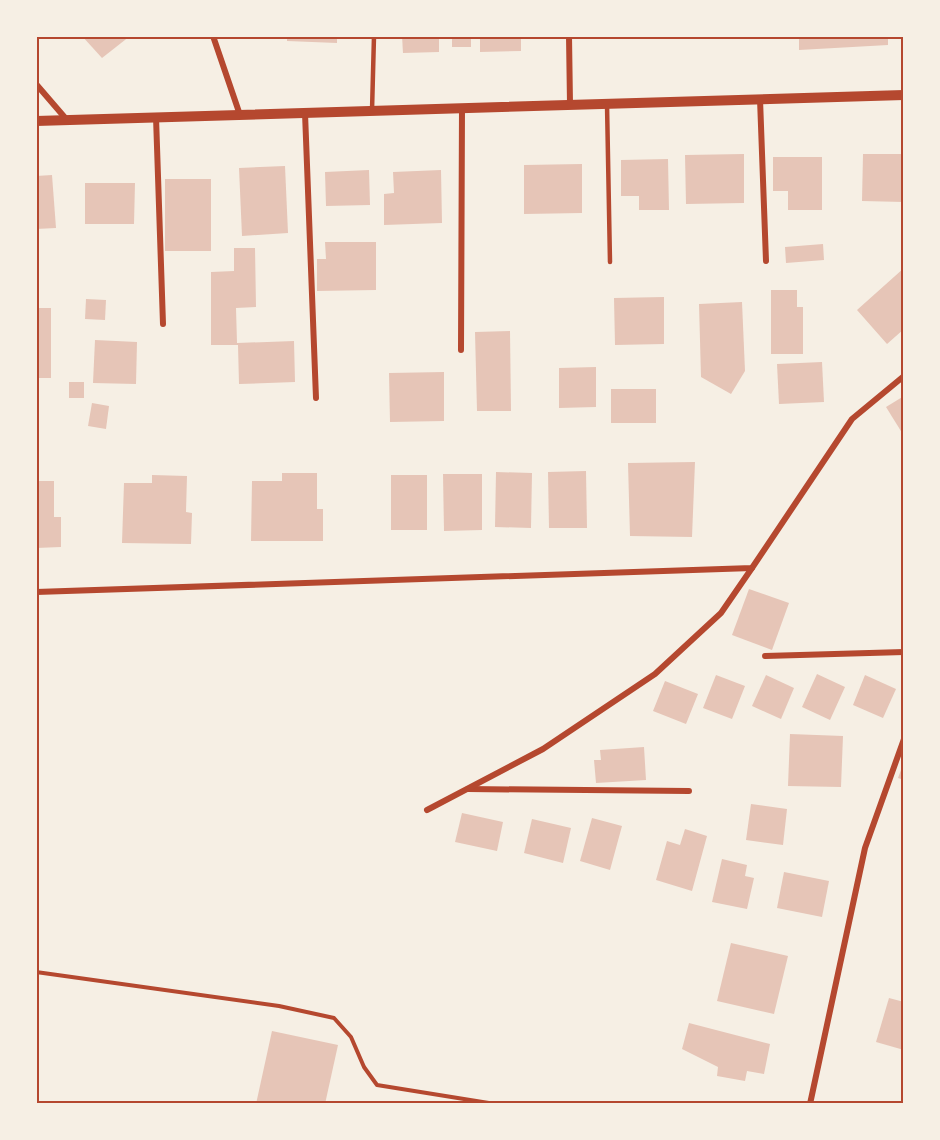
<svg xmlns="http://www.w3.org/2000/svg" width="940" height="1140" font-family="Barlow,sans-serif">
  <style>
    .building { fill: #e6c5b7 }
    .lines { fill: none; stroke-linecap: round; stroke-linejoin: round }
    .path { stroke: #b5482f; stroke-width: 4 }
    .service { stroke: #b5482f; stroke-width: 4.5 }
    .minor { stroke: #b5482f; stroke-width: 6 }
    .tertiary { stroke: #b5482f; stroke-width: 10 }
    .neatline { fill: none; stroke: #b5482f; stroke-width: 2 }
  </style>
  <rect width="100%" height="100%" fill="#f6efe4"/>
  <g class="building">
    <polygon points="82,36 130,36 102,58"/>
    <polygon points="287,36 337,36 337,43 287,41"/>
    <polygon points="402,36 439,36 439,52 403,53"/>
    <rect x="452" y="36" width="19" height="11"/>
    <polygon points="480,36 521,36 521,51 480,52"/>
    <polygon points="799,36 888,36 888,45 799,50"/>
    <polygon points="744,154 744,203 686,204 685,155"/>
    <polygon points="863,154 904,154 904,202 862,201"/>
    <polygon points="773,157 822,157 822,210 788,210 788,191 773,191"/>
    <polygon points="668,159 669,210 639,210 639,196 621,196 621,160"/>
    <polygon points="582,164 582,213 524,214 524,165"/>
    <polygon points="285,166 288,233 242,236 239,168"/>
    <polygon points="369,170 370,205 326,206 325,172"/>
    <polygon points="441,170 442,223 384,225 384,194 394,193 393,172"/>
    <polygon points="52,175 56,228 36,229 36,176"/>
    <rect x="165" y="179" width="46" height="72"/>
    <polygon points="85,183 135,183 134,224 85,224"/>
    <polygon points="325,242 376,242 376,290 317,291 317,259 326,259"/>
    <polygon points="823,244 824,260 786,263 785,247"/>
    <polygon points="234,248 255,248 256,307 236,308 237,343 294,341 295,382 239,384 238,345 211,345 211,272 234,271"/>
    <polygon points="904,268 904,321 901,324 904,329 887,344 857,310"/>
    <polygon points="771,290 797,290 797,307 803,307 803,354 771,354"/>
    <polygon points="664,297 664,344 615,345 614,298"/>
    <polygon points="86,299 106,300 105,320 85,319"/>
    <polygon points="742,302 745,371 731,394 701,377 699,304"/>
    <rect x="36" y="308" width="15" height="70"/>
    <polygon points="510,331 511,411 477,411 475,332"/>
    <polygon points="95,340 137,342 136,384 93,383"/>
    <polygon points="822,362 824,402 779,404 777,364"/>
    <polygon points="596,367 596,407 559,408 559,368"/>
    <polygon points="444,372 444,421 390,422 389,373"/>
    <rect x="69" y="382" width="15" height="16"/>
    <rect x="611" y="389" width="45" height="34"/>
    <polygon points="904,396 904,436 886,407"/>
    <polygon points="92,403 109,406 106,429 88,426"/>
    <polygon points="695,462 692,537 630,536 628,463"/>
    <polygon points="586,471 587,528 549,528 548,472"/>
    <polygon points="496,472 532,473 531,528 495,527"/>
    <polygon points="282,473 317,473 317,509 323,509 323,541 251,541 252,481 282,481"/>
    <polygon points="443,474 482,474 482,530 444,531"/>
    <polygon points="152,475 187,476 186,512 192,513 191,544 122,543 124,483 152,483"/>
    <rect x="391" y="475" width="36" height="55"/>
    <polygon points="36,481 54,481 54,517 61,517 61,547 36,548"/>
    <polygon points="749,589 789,603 772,650 732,635"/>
    <polygon points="817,674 845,687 830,720 802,707"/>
    <polygon points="716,675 745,686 732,719 703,708"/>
    <polygon points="766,675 794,688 781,719 752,706"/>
    <polygon points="865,675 896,689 883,718 853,705"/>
    <polygon points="665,681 698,694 686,724 653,711"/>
    <polygon points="790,734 843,736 841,787 788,786"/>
    <polygon points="644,747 646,780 596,783 594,760 601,760 600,750"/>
    <polygon points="904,762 904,780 898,778"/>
    <polygon points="751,804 787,809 783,845 746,840"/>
    <polygon points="462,813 503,822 497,851 455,842"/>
    <polygon points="592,818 622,826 610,870 580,861"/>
    <polygon points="532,819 571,828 563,863 524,853"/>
    <polygon points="685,829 707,836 692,891 656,880 667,841 680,845"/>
    <polygon points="722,859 747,865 745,876 754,878 747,909 712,902"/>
    <polygon points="784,872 829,881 822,917 777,908"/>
    <polygon points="731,943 788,956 774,1014 717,1001"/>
    <polygon points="889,998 904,1002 904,1050 876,1042"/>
    <polygon points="689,1023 770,1044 764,1074 747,1071 745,1081 717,1076 718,1067 682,1049"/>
    <polygon points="272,1031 338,1045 325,1104 256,1104"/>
  </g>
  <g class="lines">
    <polyline class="path" points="36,972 279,1006 334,1018 351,1037 364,1067 377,1085 495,1104"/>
    <g class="service">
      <polyline points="607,104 610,262"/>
      <polyline points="372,111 374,36"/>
    </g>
    <g class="minor">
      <polyline points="213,36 240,115"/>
      <polyline points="569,36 570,104"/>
      <polyline points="36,84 67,120"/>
      <polyline points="760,99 766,261"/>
      <polyline points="305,113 316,398"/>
      <polyline points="156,117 163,324"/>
      <polyline points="461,350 462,108"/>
      <polyline points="36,592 752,568 852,419 904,376"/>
      <polyline points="765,656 904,652"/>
      <polyline points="468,789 689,791"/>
      <polyline points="427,810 543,749 655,674 721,613 752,568"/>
      <polyline points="810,1104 865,848 904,739"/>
    </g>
    <polyline class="tertiary" points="36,121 904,95"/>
  </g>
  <rect width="940" height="1140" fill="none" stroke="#f6efe4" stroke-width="75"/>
  <rect x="38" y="38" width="864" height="1064" class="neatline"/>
</svg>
